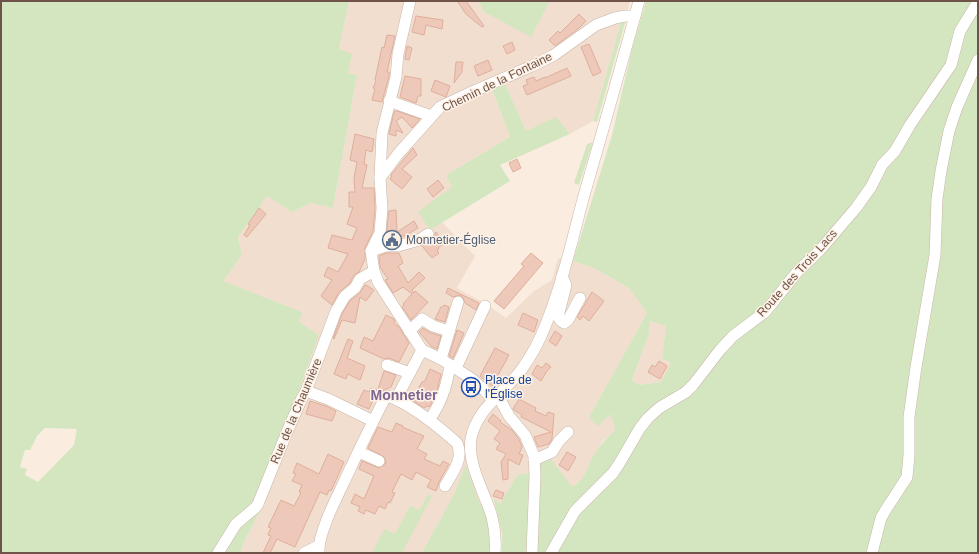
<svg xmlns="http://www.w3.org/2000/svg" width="979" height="554" font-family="Helvetica,sans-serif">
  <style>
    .residential { fill: #f1decf }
    .green { fill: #d4e6c0; fill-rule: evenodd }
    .building { fill: #eec9ba; stroke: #dfae9b }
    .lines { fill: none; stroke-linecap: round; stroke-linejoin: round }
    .minor-casing { stroke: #c9b4a8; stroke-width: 12 }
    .minor { stroke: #fff; stroke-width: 11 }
    .labels { text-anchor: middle; stroke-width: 3; stroke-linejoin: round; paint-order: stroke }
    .street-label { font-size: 12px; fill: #6f5349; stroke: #fef2e6 }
    .service-label { font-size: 12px; fill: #4e5e75; stroke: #fef2e6; text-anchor: start }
    .transit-label { font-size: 12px; fill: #164399; stroke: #fef2e6; text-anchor: start }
    .quarter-label { font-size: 14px; font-weight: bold; fill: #7e6592; stroke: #fef2e6 }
  </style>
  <rect width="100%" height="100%" fill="#faede0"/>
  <g class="residential">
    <polygon points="349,1 478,1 484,12 531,36 550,1 630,1 625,23 621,22 593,121 570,134 556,118 526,131 504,81 491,88 510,137 446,175 452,187 430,229 442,222 475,256 457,288 486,304 506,318 534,291 552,280 558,258 573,261 596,269 629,288 647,313 589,417 611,413 615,430 603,441 590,462 586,476 572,487 534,472 517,475 500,504 493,497 480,505 465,466 455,492 422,553 241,553 243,544 267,498 257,493 285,429 319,335 298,322 302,312 222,281 242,255 238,237 267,196 292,212 311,203 333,208 357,75 348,73 339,49"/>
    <polygon points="650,321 666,326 662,358 672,363 661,382 639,385 632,380 649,333"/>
  </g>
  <g class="green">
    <path d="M1,1H349L339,49L352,54L348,73L357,75L333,208L311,203L292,212L267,196L238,237L242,255L223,281L302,312L299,322L319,335L285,429L257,494L267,498L243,544L241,553H1ZM45,428L77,429L74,445L38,482L25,475L27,469L20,467L25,450H30L37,436Z"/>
    <polygon points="478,1 550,1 531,37 484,12"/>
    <path d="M646,1H978V553H502V533L493,497L500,504L517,475L534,472L540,463L550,458L572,487C586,477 584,476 590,462C596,450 605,439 615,430L611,414L598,426L589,417L647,313L629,288L596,269L573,261L612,135L633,45ZM650,321L666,326L662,358L671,363L661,382L639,385L632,380L649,333Z"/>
    <polygon points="621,22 625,23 597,122 593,121"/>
    <polygon points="504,81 526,131 556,117 570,134 500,165 510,181 430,230 418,212 452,187 446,175 510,137 491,87"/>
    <polygon points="593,142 579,185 574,183 587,144"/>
    <polygon points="465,465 480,504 483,504 490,527 491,553 422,553 455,492"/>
    <polygon points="428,494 432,496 402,553 372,553 384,529 395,534 410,506 420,510"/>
  </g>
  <g class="building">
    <polygon points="457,1 466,1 484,26 482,27 466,14"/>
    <polygon points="579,14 586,21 578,29 555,46 549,40 558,31 560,33"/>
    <polygon points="416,16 443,20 442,29 426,25 424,35 412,32"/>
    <polygon points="387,35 395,36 387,72 389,72 389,76 382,102 372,100 375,89 373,88 376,81 375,80 382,47 384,48"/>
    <polygon points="512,42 515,50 507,54 503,46"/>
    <polygon points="589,44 601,72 593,76 581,47"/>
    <polygon points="407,46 412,48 409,60 405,59"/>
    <polygon points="488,60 492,70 478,76 474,66"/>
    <polygon points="456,62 463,62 462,68 462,72 454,83"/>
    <polygon points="567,68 571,76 527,95 523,86 528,84 526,80 534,77 536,81 545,77 545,78"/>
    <polygon points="405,76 421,79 421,96 418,96 416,103 400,97"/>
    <polygon points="435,80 450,86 446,97 431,91"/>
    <polygon points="397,111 420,119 412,128 402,117 396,121 403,133 396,130 396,136 389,134 394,112"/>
    <polygon points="355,134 374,139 372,152 366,150 364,164 367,165 362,188 374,188 375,208 373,231 365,248 365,259 359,272 354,275 350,283 339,292 332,305 321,296 332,280 324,276 328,267 338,272 348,254 328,248 332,235 352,240 357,228 347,224 353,207 349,207 349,192 355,192 354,178 357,162 350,160"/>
    <polygon points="413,148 417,155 402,169 412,177 402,189 390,179 392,176 391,175"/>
    <polygon points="517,159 521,168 513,172 509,163"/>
    <polygon points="438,180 444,188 433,197 427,189"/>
    <polygon points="259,208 266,214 247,237 244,235 250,225 248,224"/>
    <polygon points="396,210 397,232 414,221 418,228 405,236 386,236 389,211"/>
    <polygon points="436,232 444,243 438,248 439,249 437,251 439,253 432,258 422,246 432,240"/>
    <polygon points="387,253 399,253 403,263 398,266 408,283 419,272 425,278 412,290 413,293 415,291 428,302 411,320 402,307 404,305 403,304 412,294 403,287 393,293 385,280 388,279 380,267 379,256"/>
    <polygon points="531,253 543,263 504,309 494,301 524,266 521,264"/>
    <polygon points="365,285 366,285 374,290 366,301 360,297 355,323 342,320 334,339 333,338 342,314 350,301 360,293"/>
    <polygon points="448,288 479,303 476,310 465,303 463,298 460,295 453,297 446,293"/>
    <polygon points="592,292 604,301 589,321 583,316 580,320 577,317"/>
    <polygon points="444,305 449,307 445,322 435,319 441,307 442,307"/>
    <polygon points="523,313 538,320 534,332 518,325"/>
    <polygon points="386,315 394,319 395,321 394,323 399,327 409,343 399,362 389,358 384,359 360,348 364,337 373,341"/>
    <polygon points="423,328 431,333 441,336 437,349 431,346 419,332"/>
    <polygon points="457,330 464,333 453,358 449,356"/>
    <polygon points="555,331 562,336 556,346 549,341"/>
    <polygon points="348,339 353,341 347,358 365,366 360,380 348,374 346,379 334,374"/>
    <polygon points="495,348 509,355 492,386 480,376"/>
    <polygon points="659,361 667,366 660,379 648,372 652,365 655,367"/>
    <polygon points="546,363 551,367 547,371 541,381 532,374 537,365 542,368"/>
    <polygon points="430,369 441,374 437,391 431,404 429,407 427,406 424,408 412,400 422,382 425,381"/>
    <polygon points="384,371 396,375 391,387 382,391 378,389"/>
    <polygon points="371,388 378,390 369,409 357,404 364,390 369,392"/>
    <polygon points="519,399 536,408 535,411 546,416 548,412 554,414 552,439 549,444 538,447 534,437 551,432 521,417 522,415 514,410 513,409"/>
    <polygon points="310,401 326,406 336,411 332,421 306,414"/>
    <polygon points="493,414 501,421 500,422 512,430 519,439 522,447 519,454 523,455 519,465 508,459 508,479 503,480 501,462 506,454 496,449 500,443 494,439 500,431 488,421"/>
    <polygon points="396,423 403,426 402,427 424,436 417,449 427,454 424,459 440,466 443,461 449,464 439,482 436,491 427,487 431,480 416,472 412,480 401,474 392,492 395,493 390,503 388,502 385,509 379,506 375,514 366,510 364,514 358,511 360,507 351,503 355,494 364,499 374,476 359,469 362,461 379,468 385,464 386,461 384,457 368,448 378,427 392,432"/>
    <polygon points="567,452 576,457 568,471 559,465"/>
    <polygon points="328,454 344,462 331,491 329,490 327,495 320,492 295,547 277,539 270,553 263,553 271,536 268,535 271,528 268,527 281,500 294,506 301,493 299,492 302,485 292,481 296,474 293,473 297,463 319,474"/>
    <polygon points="496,490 504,493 502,499 493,496"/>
  </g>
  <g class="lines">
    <g class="minor-casing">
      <g id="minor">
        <polyline points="410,1 398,54 396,77 382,133 380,178 382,208 380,233 371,251 374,271 378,282 422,350 441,359 472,379 484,390 493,400"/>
        <polyline points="389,101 431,116"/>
        <polyline points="380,178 398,154 440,107 474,91 532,66 554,55 596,25 615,18 625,16 635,16"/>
        <polyline points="371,251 386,246 398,246 419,240 428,234"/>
        <polyline points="562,276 566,285 558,317 561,321 564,323 568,320 580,298"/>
        <polyline points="409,331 422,319 433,326 449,331"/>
        <polyline points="441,359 458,302"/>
        <polyline points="387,365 410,373"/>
        <polyline points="456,368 485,306"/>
        <polyline points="306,391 328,399 373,421"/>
        <polyline points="498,396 509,416 525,435 534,456 535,475 532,553"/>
        <polyline points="396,399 422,350"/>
        <path d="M429,420C442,403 447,385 450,365"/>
        <polyline points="359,452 379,461"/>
        <polyline points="534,460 552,452 559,441 568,432"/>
        <polyline points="218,553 236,524 255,508 258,504 287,432 301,400 306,391 336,311 345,296 355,288 360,279 374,271"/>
        <polyline points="304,553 318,546"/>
        <path d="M319,553C317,532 342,488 351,467C362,444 373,421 385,398L388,396C410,404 439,427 457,443C464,459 453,472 445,486"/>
        <path d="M495,553C496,541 495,529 492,517C485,493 467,464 471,439C476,409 505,392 522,369C532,355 540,340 546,324C562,284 572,241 583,199C602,133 621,67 639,1"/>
        <polyline points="551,553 575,511 613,473 619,464 640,428 648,418 659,408 686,392 693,385 720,350 733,336 765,312 798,271 820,250 856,208 871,187 882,165 895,151 910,125 951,65 960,31 978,2"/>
        <polyline points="872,553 881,518 885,511 907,477 909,455 909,417 916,367 935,255 937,199 941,171 949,131 957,107 978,60"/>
      </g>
    </g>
    <use href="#minor" class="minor"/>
  </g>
  <defs>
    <g id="civic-ring" transform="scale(1)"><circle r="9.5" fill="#fef2e6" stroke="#5c6f8a" stroke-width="1.5"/><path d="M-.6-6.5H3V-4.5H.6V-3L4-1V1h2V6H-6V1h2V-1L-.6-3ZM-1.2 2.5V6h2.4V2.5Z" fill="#5c6f8a"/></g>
    <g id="bus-ring" transform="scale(1)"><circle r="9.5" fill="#fef2e6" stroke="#1a4fb4" stroke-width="1.5"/><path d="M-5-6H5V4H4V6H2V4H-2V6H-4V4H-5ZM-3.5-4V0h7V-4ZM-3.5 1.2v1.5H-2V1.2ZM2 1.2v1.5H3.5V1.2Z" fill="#1a4fb4"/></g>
  </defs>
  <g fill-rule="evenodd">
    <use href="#civic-ring" x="392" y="240"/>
    <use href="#bus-ring" x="471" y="387"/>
  </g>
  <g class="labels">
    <g class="street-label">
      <text transform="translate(497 82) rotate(-26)" y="4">Chemin de la Fontaine</text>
      <text transform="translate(797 273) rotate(-48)" y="4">Route des Trois Lacs</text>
      <text transform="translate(296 411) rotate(-67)" y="4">Rue de la Chaumière</text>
    </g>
    <g class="service-label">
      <text x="406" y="244">Monnetier-Église</text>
    </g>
    <g class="transit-label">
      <text x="485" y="384">Place de<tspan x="485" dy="14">l'Église</tspan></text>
    </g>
    <g class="quarter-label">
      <text x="404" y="400">Monnetier</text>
    </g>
  </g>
  <rect width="979" height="554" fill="none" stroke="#6f5349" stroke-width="4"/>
</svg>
